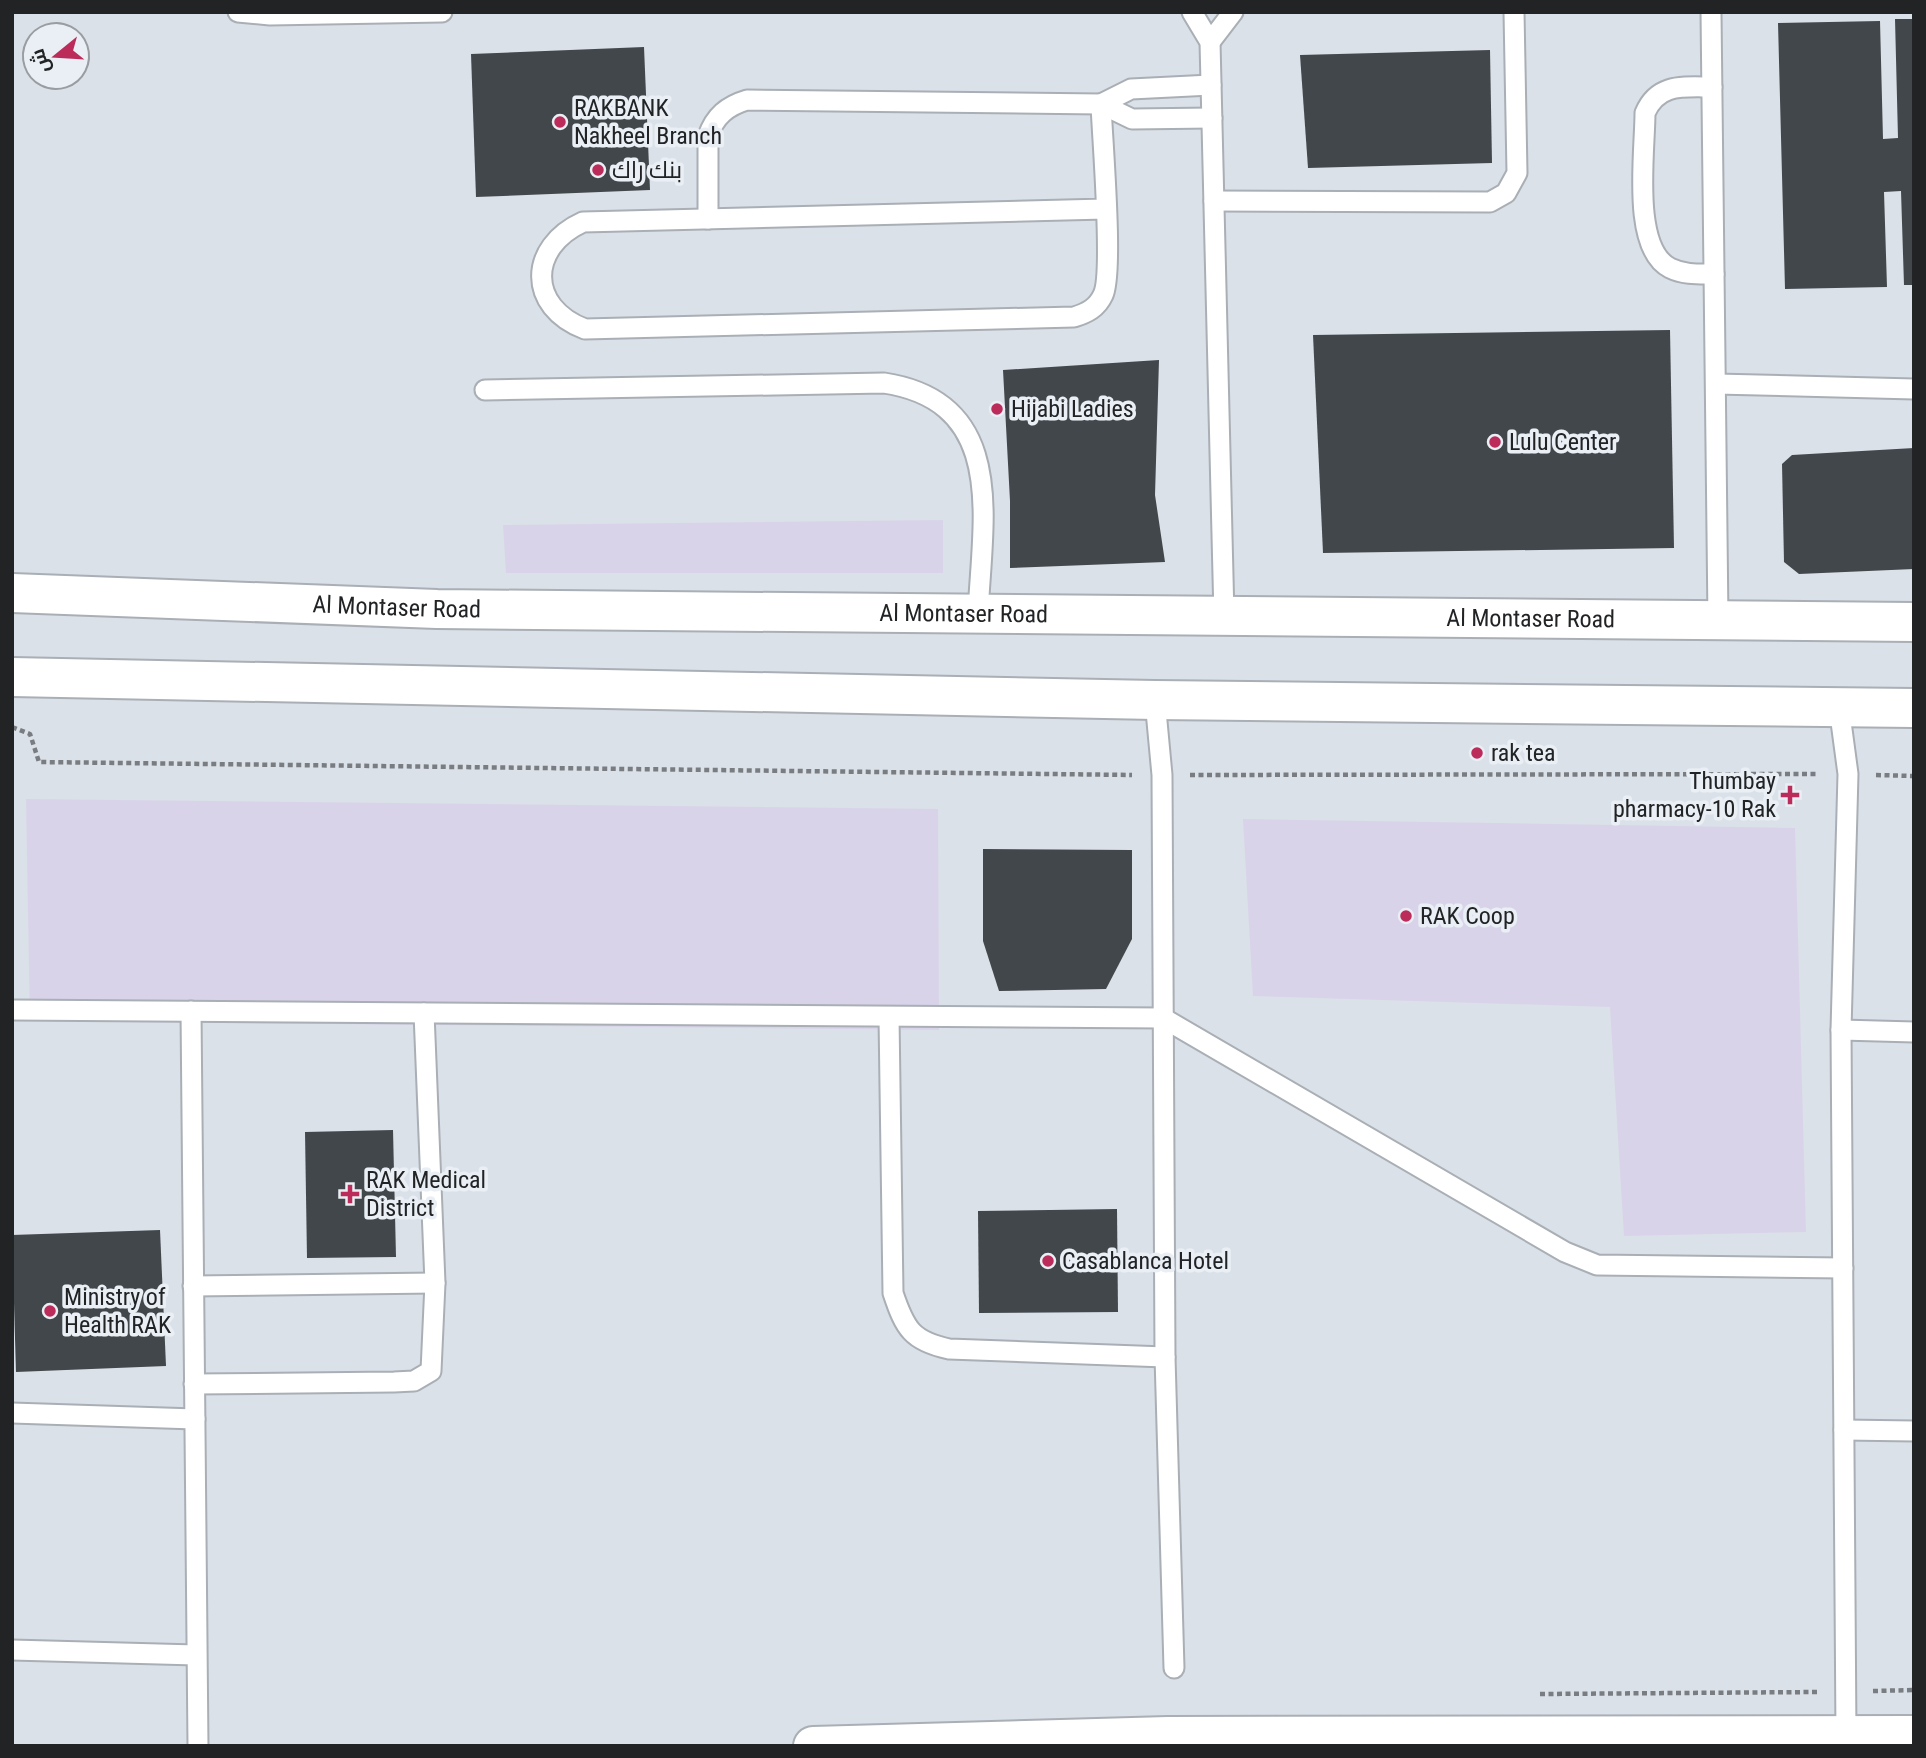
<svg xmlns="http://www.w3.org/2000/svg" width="1926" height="1758" font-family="'Roboto Condensed',Cairo,sans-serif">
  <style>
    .commercial { fill: #d8d3e9 }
    .building { fill: #42474c }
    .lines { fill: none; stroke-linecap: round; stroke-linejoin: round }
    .lane-casing { stroke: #a9afb5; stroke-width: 23 }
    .secondary-casing { stroke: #a9afb5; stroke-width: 42 }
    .primary-casing { stroke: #a9afb5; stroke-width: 42 }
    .path { stroke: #797d82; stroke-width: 4.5; stroke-dasharray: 5 3.5; stroke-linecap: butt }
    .lane { stroke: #fff; stroke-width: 19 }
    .secondary { stroke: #fff; stroke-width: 38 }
    .primary { stroke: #fff; stroke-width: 38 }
    .poi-dot { fill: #bb2c5a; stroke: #e9eff5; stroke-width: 2.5 }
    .labels { text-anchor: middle; stroke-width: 7; stroke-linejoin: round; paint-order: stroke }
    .poi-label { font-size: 24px; fill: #212325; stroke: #e9eff5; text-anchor: start }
    .street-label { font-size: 24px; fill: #212325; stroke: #e9eff5 }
  </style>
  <rect width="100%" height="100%" fill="#dbe1e8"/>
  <g class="commercial">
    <polygon points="943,520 943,573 506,573 503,525"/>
    <polygon points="26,799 938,809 939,1030 30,1021"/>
    <polygon points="1243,819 1795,828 1806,1232 1624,1236 1610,1007 1253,996"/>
  </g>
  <g class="building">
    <polygon points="1895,19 1914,19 1914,285 1904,285 1901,191 1884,192 1887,287 1785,289 1778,23 1880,21 1883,139 1898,138"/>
    <polygon points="644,47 650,190 476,197 471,54"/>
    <polygon points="1490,50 1492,163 1308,168 1300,55"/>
    <polygon points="1670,330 1674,548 1323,553 1313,335"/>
    <polygon points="1159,360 1155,495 1165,562 1010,568 1010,501 1003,370"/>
    <polygon points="1914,448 1914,569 1799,574 1784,562 1782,464 1792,455"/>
    <polygon points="983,849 1132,850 1132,939 1106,989 999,991 983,941"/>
    <polygon points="393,1130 396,1257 307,1258 305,1132"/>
    <polygon points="1117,1209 1118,1312 979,1313 978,1211"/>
    <polygon points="160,1230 166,1366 16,1372 12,1235"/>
  </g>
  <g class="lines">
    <g class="lane-casing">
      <g id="lane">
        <polyline points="238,12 270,15 442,12"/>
        <polyline points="1192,12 1210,42 1224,617"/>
        <polyline points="1711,12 1718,620"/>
        <polyline points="1210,42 1233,12"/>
        <path d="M1712,87C1683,87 1658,83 1645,113C1645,152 1631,248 1670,268C1684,275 1699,274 1714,274"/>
        <path d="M1101,104C1102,137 1114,273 1103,295C1097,308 1087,313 1074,317L585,329C527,307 528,247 583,222L1105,209"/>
        <polyline points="1101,104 1131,89 1211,85"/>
        <polyline points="1214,201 1490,202 1506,193 1517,173 1514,12"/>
        <path d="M708,219V136C715,116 727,106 747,100L1101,104L1132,119L1212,118"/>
        <polyline points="1716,384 1914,389"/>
        <path d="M485,390L884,383C1009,402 982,521 978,614"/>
        <polyline points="1155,700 1162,775 1165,1357 1174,1668"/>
        <polyline points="1839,707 1848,774 1841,1030 1846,1736"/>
        <polyline points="12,1010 1163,1018 1565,1252 1597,1265 1843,1268"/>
        <polyline points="191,1011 198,1746"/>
        <path d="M889,1017L893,1293C905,1329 912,1341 949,1349L1165,1357"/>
        <polyline points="1841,1030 1914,1032"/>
        <polyline points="193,1286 435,1283"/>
        <polyline points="194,1384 394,1382 414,1381 431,1371 435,1283 424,1013"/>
        <polyline points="12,1413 195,1419"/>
        <polyline points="1844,1430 1914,1431"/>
        <polyline points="12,1650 196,1655"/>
      </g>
    </g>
    <g class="secondary-casing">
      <polyline id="secondary" points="813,1746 1168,1736 1914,1735"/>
    </g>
    <g class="primary-casing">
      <g id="primary">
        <path id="s1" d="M12,593L437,609L1914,622"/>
        <polyline points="12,677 1155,700 1914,708"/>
      </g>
    </g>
    <g class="path">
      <polyline points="12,727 30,734 39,762 1132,775"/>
      <polyline points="1190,775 1818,774"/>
      <polyline points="1876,775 1914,776"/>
      <polyline points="1873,1691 1914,1690"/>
      <polyline points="1540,1694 1818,1692"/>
    </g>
    <use href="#lane" class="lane"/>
    <use href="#secondary" class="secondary"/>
    <use href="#primary" class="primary"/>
  </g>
  <g class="poi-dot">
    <circle cx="560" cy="122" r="7"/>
    <circle cx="598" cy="170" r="7"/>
    <circle cx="997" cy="409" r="7"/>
    <circle cx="1495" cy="442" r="7"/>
    <circle cx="1477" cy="753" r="7"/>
    <path d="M1786.5 784.5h7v7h7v7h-7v7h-7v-7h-7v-7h7z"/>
    <circle cx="1406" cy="916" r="7"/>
    <path d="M346.5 1183.5h7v7h7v7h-7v7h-7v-7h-7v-7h7z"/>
    <circle cx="1048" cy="1261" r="7"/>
    <circle cx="50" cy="1311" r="7"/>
  </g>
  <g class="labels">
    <g class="poi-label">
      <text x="574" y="116">RAKBANK<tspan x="574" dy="28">Nakheel Branch</tspan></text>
      <text x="612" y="178">بنك راك</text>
      <text x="1011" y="417">Hijabi Ladies</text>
      <text x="1509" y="450">Lulu Center</text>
      <text x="1491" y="761">rak tea</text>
      <text x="1776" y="789" text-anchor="end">Thumbay<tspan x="1776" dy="28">pharmacy-10 Rak</tspan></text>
      <text x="1420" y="924">RAK Coop</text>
      <text x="366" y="1188">RAK Medical<tspan x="366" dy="28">District</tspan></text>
      <text x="1062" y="1269">Casablanca Hotel</text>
      <text x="64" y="1305">Ministry of<tspan x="64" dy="28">Health RAK</tspan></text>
    </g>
    <g class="street-label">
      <text dy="8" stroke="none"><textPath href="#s1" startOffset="385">Al Montaser Road</textPath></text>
      <text dy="8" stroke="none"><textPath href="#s1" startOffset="952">Al Montaser Road</textPath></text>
      <text dy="8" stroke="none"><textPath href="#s1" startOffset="1519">Al Montaser Road</textPath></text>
    </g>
  </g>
  <rect width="1926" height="1758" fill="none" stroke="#212325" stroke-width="28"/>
  <g transform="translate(56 56) rotate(252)"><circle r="33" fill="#e9eff5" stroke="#999da2" stroke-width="2"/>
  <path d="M0-5L12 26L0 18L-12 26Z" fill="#bb2c5a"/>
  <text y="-10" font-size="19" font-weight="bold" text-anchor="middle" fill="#212325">ش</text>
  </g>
</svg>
